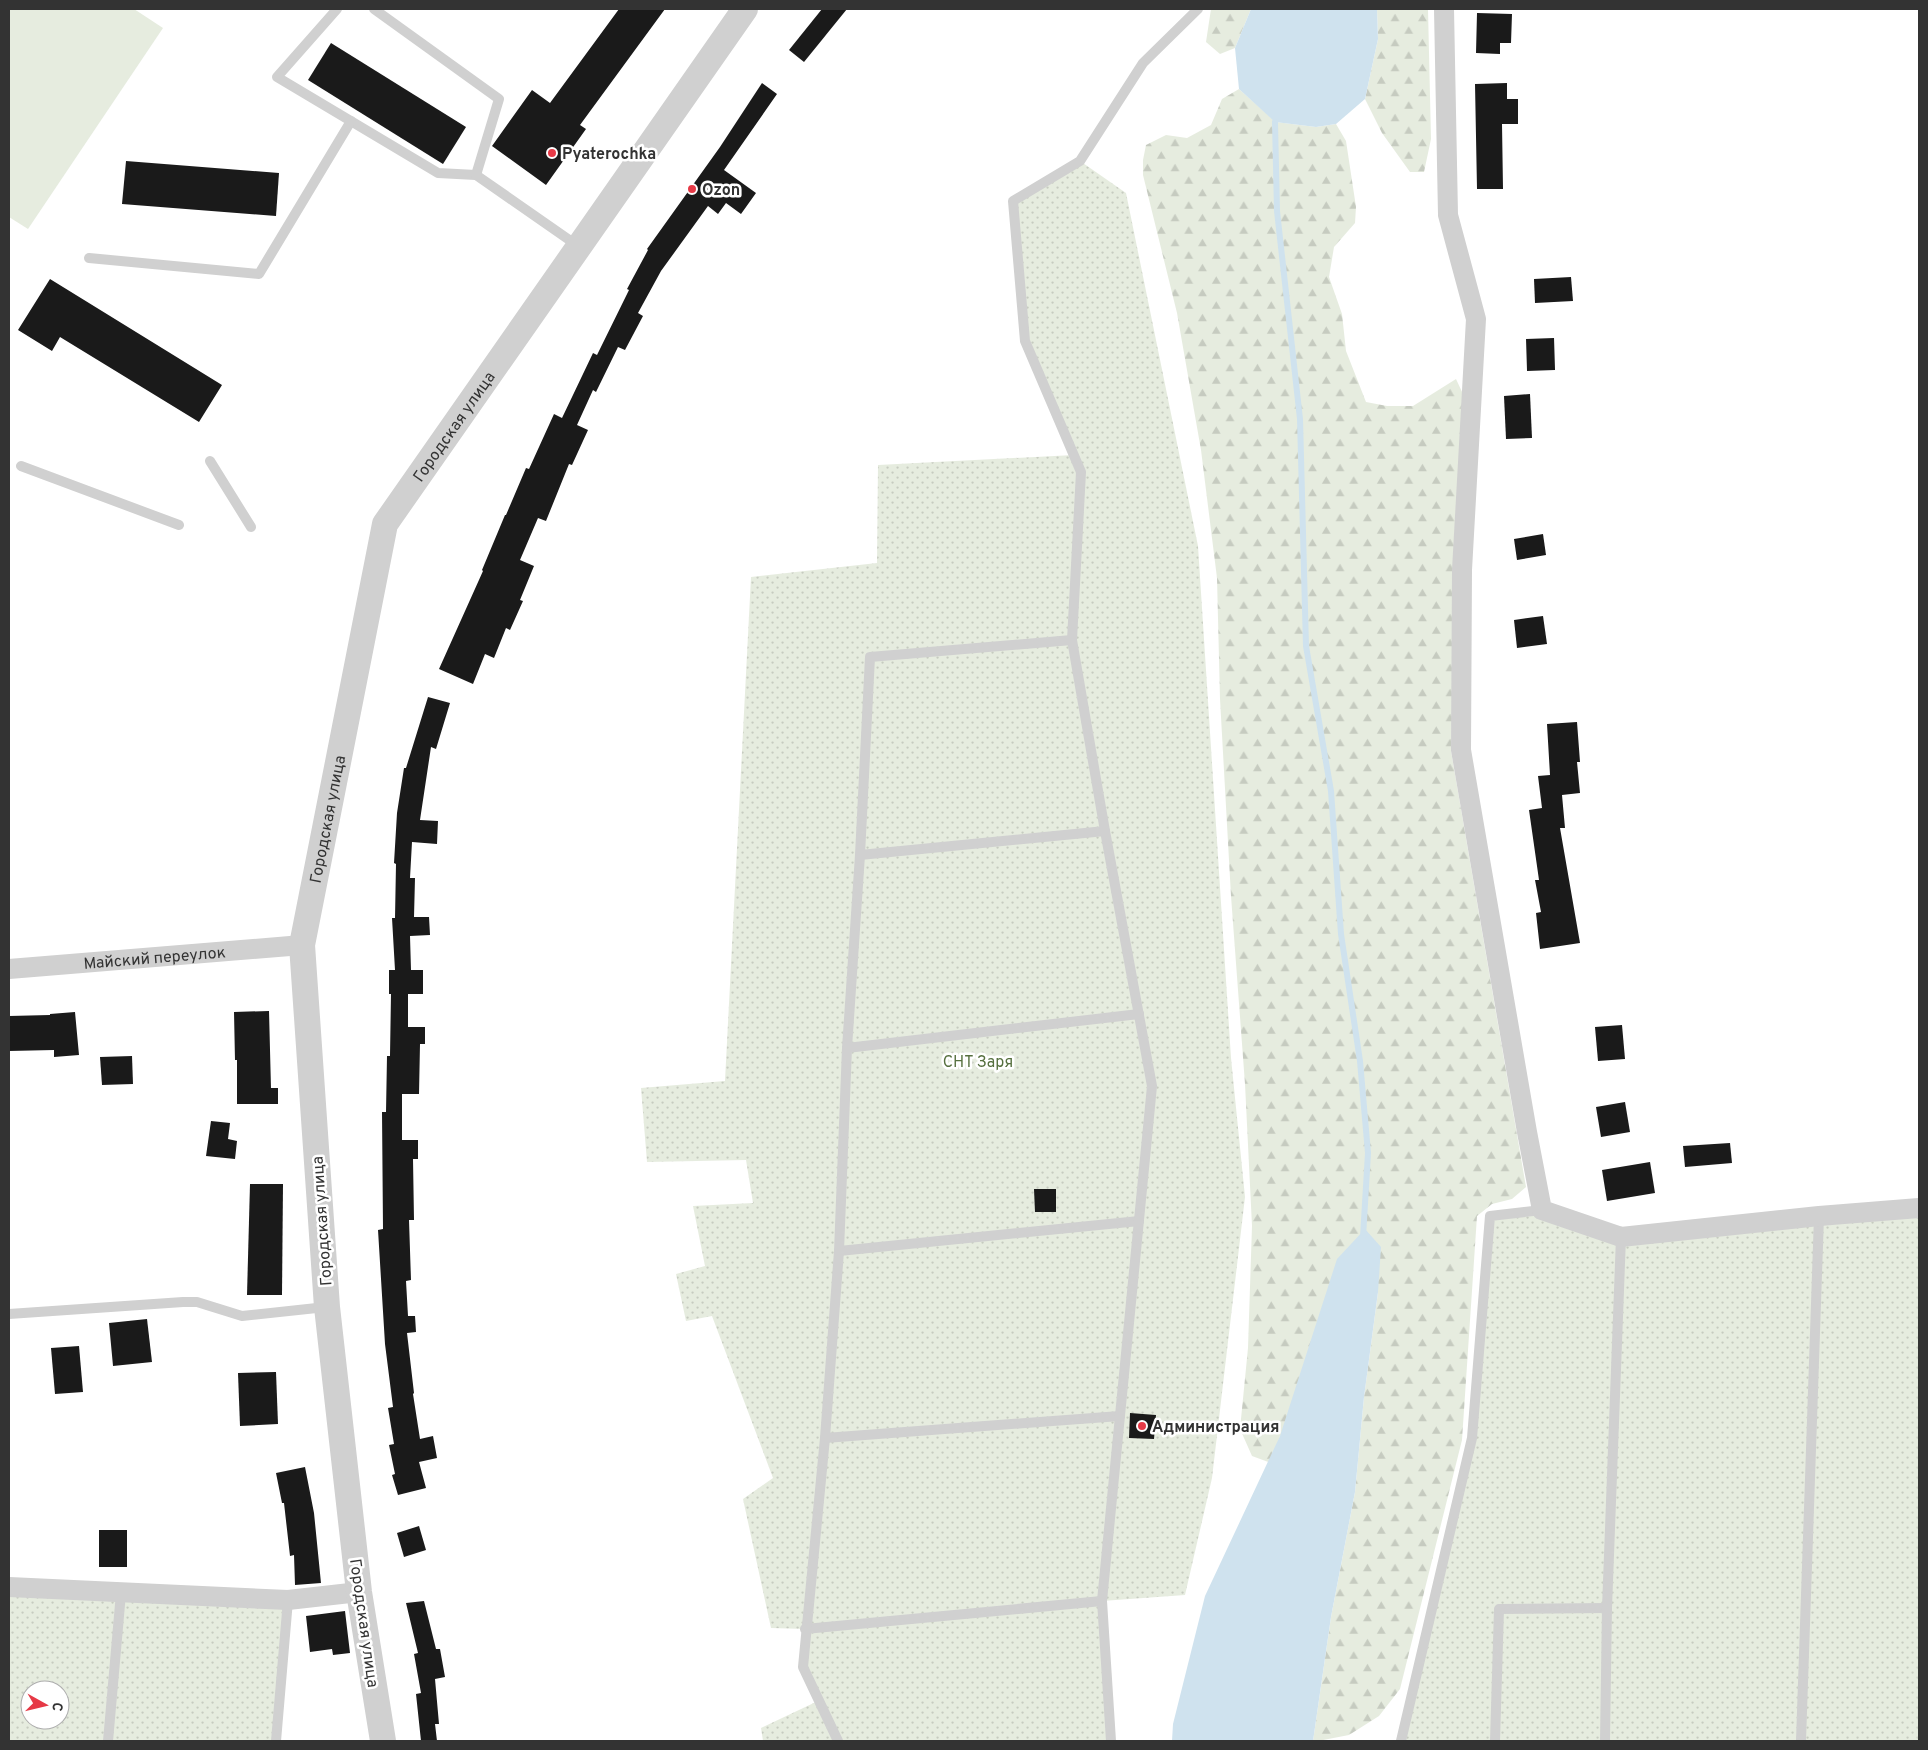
<svg xmlns="http://www.w3.org/2000/svg" width="1928" height="1750" font-family="Overpass,sans-serif">
  <style>
    .green { fill: url(#green-dots); fill-rule: evenodd }
    .forest { fill: url(#forest-firs) }
    .pitch { fill: #e6ecdf }
    .water { fill: #cfe2ee }
    .lines { fill: none; stroke-linecap: round; stroke-linejoin: round }
    .stream { stroke: #cfe2ee; stroke-width: 6 }
    .building { fill: #1a1a1a }
    .service { stroke: #d0d0d0; stroke-width: 10 }
    .minor { stroke: #d0d0d0; stroke-width: 20 }
    .tertiary { stroke: #d0d0d0; stroke-width: 26 }
    .poi-dot { fill: #e63946; stroke: #fff; stroke-width: 2 }
    .labels { text-anchor: middle; stroke-width: 5; stroke-linejoin: round; paint-order: stroke }
    .poi-label { font-size: 16px; font-weight: bold; fill: #333; stroke: #fff; text-anchor: start }
    .street-label { font-size: 16px; fill: #333; stroke: #fff }
    .park-label { font-size: 16px; fill: #56703f; stroke: #fff }
  </style>
  <defs>
    <pattern id="green-dots" width="8" height="8" patternUnits="userSpaceOnUse" patternTransform="scale(1.25)"><rect width="8" height="8" fill="#e6ecdf"/><path d="M2 2h.1M6 6h.1" fill="none" stroke="#c6cbc0" stroke-width="1.8" stroke-linecap="round"/></pattern>
    <pattern id="forest-firs" width="22" height="20" patternUnits="userSpaceOnUse" patternTransform="scale(1.25)"><rect width="22" height="20" fill="#e6ecdf"/><path d="M5 1l3.5 6h-7zM16 11l3.5 6h-7z" fill="#c6cbc0"/></pattern>
  </defs>
  <rect width="100%" height="100%" fill="#fff"/>
  <g class="green">
    <polygon points="1080,161 1126,193 1198,546 1231,1058 1245,1197 1212,1478 1185,1595 1102,1601 1111,1741 763,1741 761,1728 818,1701 803,1667 805,1629 771,1628 743,1499 773,1478 712,1316 686,1321 676,1274 705,1266 693,1206 753,1203 746,1160 647,1162 641,1088 725,1081 751,577 877,563 878,465 1074,455 1025,341 1013,201"/>
    <polygon points="1919,1208 1919,1741 1401,1741 1472,1438 1490,1216 1542,1210 1622,1237"/>
    <path d="M9,1587L288,1600L276,1741H9ZM30,1690H60V1720H30Z"/>
  </g>
  <g class="forest">
    <polygon points="1211,9 1251,9 1235,48 1220,54 1206,42"/>
    <polygon points="1377,9 1428,9 1431,139 1424,172 1410,172 1382,133 1365,99 1378,39"/>
    <polygon points="1239,89 1276,122 1316,127 1336,124 1346,141 1356,207 1355,223 1334,247 1329,277 1342,314 1346,351 1366,402 1387,406 1413,406 1456,379 1463,394 1451,751 1526,1187 1512,1199 1492,1204 1477,1216 1462,1440 1400,1689 1379,1716 1349,1735 1318,1741 1313,1741 1331,1617 1355,1492 1364,1397 1378,1292 1280,1436 1271,1463 1252,1456 1240,1429 1248,1348 1252,1226 1245,1084 1231,896 1220,699 1217,578 1201,450 1177,313 1143,175 1143,160 1146,145 1166,135 1187,138 1211,125 1222,99"/>
  </g>
  <polygon class="pitch" points="9,9 134,9 163,28 28,229 9,217"/>
  <g class="water">
    <polygon points="1251,9 1377,9 1378,39 1365,99 1336,124 1316,127 1275,122 1239,89 1235,48"/>
    <polygon points="1365,1229 1381,1247 1378,1292 1364,1397 1355,1492 1331,1617 1313,1741 1172,1741 1173,1724 1205,1596 1280,1436 1337,1259"/>
  </g>
  <g class="lines">
    <polyline class="stream" points="1275,122 1277,211 1300,419 1306,646 1331,791 1341,934 1360,1061 1368,1153 1363,1237"/>
  </g>
  <g class="building">
    <polygon points="619,9 665,9 580,125 586,129 546,185 492,146 532,90 550,103"/>
    <polygon points="822,9 847,9 804,62 789,50"/>
    <polygon points="1477,13 1512,14 1511,43 1500,43 1500,54 1476,53"/>
    <polygon points="331,43 466,127 443,164 308,80"/>
    <polygon points="762,83 777,94 724,170 756,193 741,214 726,203 718,214 708,206 661,271 638,313 643,316 625,350 618,347 596,392 593,390 577,425 588,430 572,465 569,464 546,521 538,518 520,560 534,566 520,600 523,601 510,630 506,628 494,658 485,654 473,684 439,669 483,571 482,570 505,515 506,515 526,468 529,469 554,414 562,418 593,353 597,355 629,290 627,289 648,250 647,249 720,147"/>
    <polygon points="1507,83 1507,99 1518,99 1518,124 1502,124 1503,189 1477,189 1475,84"/>
    <polygon points="126,161 279,173 276,216 122,204"/>
    <polygon points="1571,277 1573,301 1535,303 1534,279"/>
    <polygon points="50,279 222,385 199,422 60,337 52,351 18,330"/>
    <polygon points="1554,338 1555,370 1527,371 1526,339"/>
    <polygon points="1530,394 1532,438 1506,439 1504,396"/>
    <polygon points="1543,534 1546,555 1517,560 1514,539"/>
    <polygon points="1543,616 1547,644 1517,648 1514,620"/>
    <polygon points="428,697 450,703 436,749 431,747 420,820 438,821 437,844 412,842 410,878 415,878 414,917 429,917 430,935 410,936 411,970 423,970 423,994 408,994 408,1027 425,1027 425,1044 420,1044 419,1094 402,1094 402,1140 418,1140 418,1159 413,1159 414,1220 409,1220 411,1280 406,1281 408,1316 415,1316 416,1332 407,1333 414,1393 413,1394 420,1439 433,1436 437,1458 419,1462 426,1488 398,1495 392,1475 395,1474 389,1445 394,1444 388,1408 393,1407 385,1344 378,1230 383,1229 382,1112 386,1112 387,1056 390,1056 391,994 389,994 389,970 395,970 392,918 395,918 396,864 394,863 397,813 404,768 406,768"/>
    <polygon points="1577,722 1580,762 1577,762 1580,793 1562,795 1565,828 1560,828 1580,943 1540,949 1536,913 1541,912 1535,880 1539,880 1529,810 1542,808 1538,776 1550,775 1547,724"/>
    <polygon points="269,1011 271,1088 278,1088 278,1104 237,1104 237,1060 235,1060 234,1012"/>
    <polygon points="75,1012 79,1055 54,1057 54,1050 9,1051 9,1016 50,1015 50,1014"/>
    <polygon points="1622,1025 1625,1059 1598,1061 1595,1027"/>
    <polygon points="132,1056 133,1084 102,1085 100,1057"/>
    <polygon points="1625,1102 1630,1132 1601,1137 1596,1107"/>
    <polygon points="211,1121 230,1123 228,1139 237,1141 235,1159 206,1156"/>
    <polygon points="1730,1143 1732,1163 1685,1167 1683,1146"/>
    <polygon points="1650,1162 1655,1193 1607,1201 1602,1170"/>
    <polygon points="250,1184 283,1184 282,1295 247,1295"/>
    <polygon points="1034,1189 1056,1189 1056,1212 1035,1212"/>
    <polygon points="147,1319 152,1362 113,1366 109,1323"/>
    <polygon points="79,1346 83,1392 55,1394 51,1348"/>
    <polygon points="276,1372 278,1424 240,1426 238,1373"/>
    <polygon points="1130,1413 1156,1415 1154,1439 1129,1438"/>
    <polygon points="305,1467 314,1513 321,1583 295,1585 294,1555 290,1556 284,1503 282,1503 276,1473"/>
    <polygon points="419,1526 426,1550 404,1557 397,1533"/>
    <rect x="99" y="1530" width="28" height="37"/>
    <polygon points="424,1601 436,1649 440,1649 445,1677 435,1679 439,1724 435,1724 437,1741 421,1741 416,1694 421,1693 414,1654 418,1653 406,1603"/>
    <polygon points="345,1611 350,1653 333,1655 332,1649 310,1652 306,1616"/>
  </g>
  <g class="lines">
    <g class="service">
      <polyline points="337,9 277,77 438,173 476,175 578,246"/>
      <polyline points="374,9 499,99 476,175"/>
      <polyline points="89,258 259,274 351,121"/>
      <polyline points="210,461 251,527"/>
      <polyline points="21,466 179,525"/>
      <polyline points="860,855 1105,831"/>
      <polyline points="847,1048 1139,1014"/>
      <polyline points="839,1251 1139,1221"/>
      <polyline points="9,1314 183,1302 197,1302 242,1316 326,1307"/>
      <polyline points="825,1438 1120,1416"/>
      <polyline points="805,1629 1102,1601"/>
      <polyline points="108,1741 121,1593"/>
      <polyline points="276,1741 288,1600"/>
      <polyline points="838,1741 803,1667 825,1438 839,1251 847,1048 860,855 870,657 1072,640"/>
      <polyline points="1111,1741 1102,1601 1152,1086 1105,831 1072,640 1081,472 1025,341 1013,201 1080,161 1143,63 1198,9"/>
      <polyline points="1401,1741 1472,1438 1490,1216 1542,1210"/>
      <polyline points="1495,1741 1499,1609 1607,1608"/>
      <polyline points="1605,1741 1607,1608 1621,1237"/>
      <polyline points="1801,1741 1819,1216"/>
    </g>
    <g class="minor">
      <polyline points="1444,9 1448,215 1476,319 1462,570 1461,750 1527,1132 1542,1210 1621,1237 1819,1216 1919,1208"/>
      <path id="s1" d="M9,969L302,945"/>
      <polyline points="9,1587 288,1600 359,1592"/>
    </g>
    <path class="tertiary" id="s2" d="M383,1741L359,1592L327,1307L302,945L385,524L745,9"/>
  </g>
  <g class="poi-dot">
    <circle cx="552" cy="153" r="5"/>
    <circle cx="692" cy="189" r="5"/>
    <circle cx="1142" cy="1426" r="5"/>
  </g>
  <g class="labels">
    <g class="poi-label">
      <text x="562" y="159">Pyaterochka</text>
      <text x="702" y="195">Ozon</text>
      <text x="1152" y="1432">Администрация</text>
    </g>
    <g class="street-label">
      <text dy="6" stroke="none"><textPath href="#s2" startOffset="1349">Городская улица</textPath></text>
      <text dy="6" stroke="none"><textPath href="#s2" startOffset="929">Городская улица</textPath></text>
      <text dy="6" stroke="none"><textPath href="#s1" startOffset="146">Майский переулок</textPath></text>
      <text transform="translate(321 1221) rotate(-94)" y="6">Городская улица</text>
      <text transform="translate(365 1623) rotate(82)" y="6">Городская улица</text>
    </g>
    <g class="park-label">
      <text x="978" y="1067">СНТ Заря</text>
    </g>
  </g>
  <rect width="1928" height="1750" fill="none" stroke="#333333" stroke-width="20"/>
  <g transform="translate(45 1705) rotate(98)"><circle r="24" fill="#ffffff" stroke="#adadad"/>
  <path d="M0-4L9 19L0 12L-9 19Z" fill="#e63946"/>
  <text y="-8" font-size="14" font-weight="bold" text-anchor="middle" fill="#333333">С</text>
  </g>
</svg>
